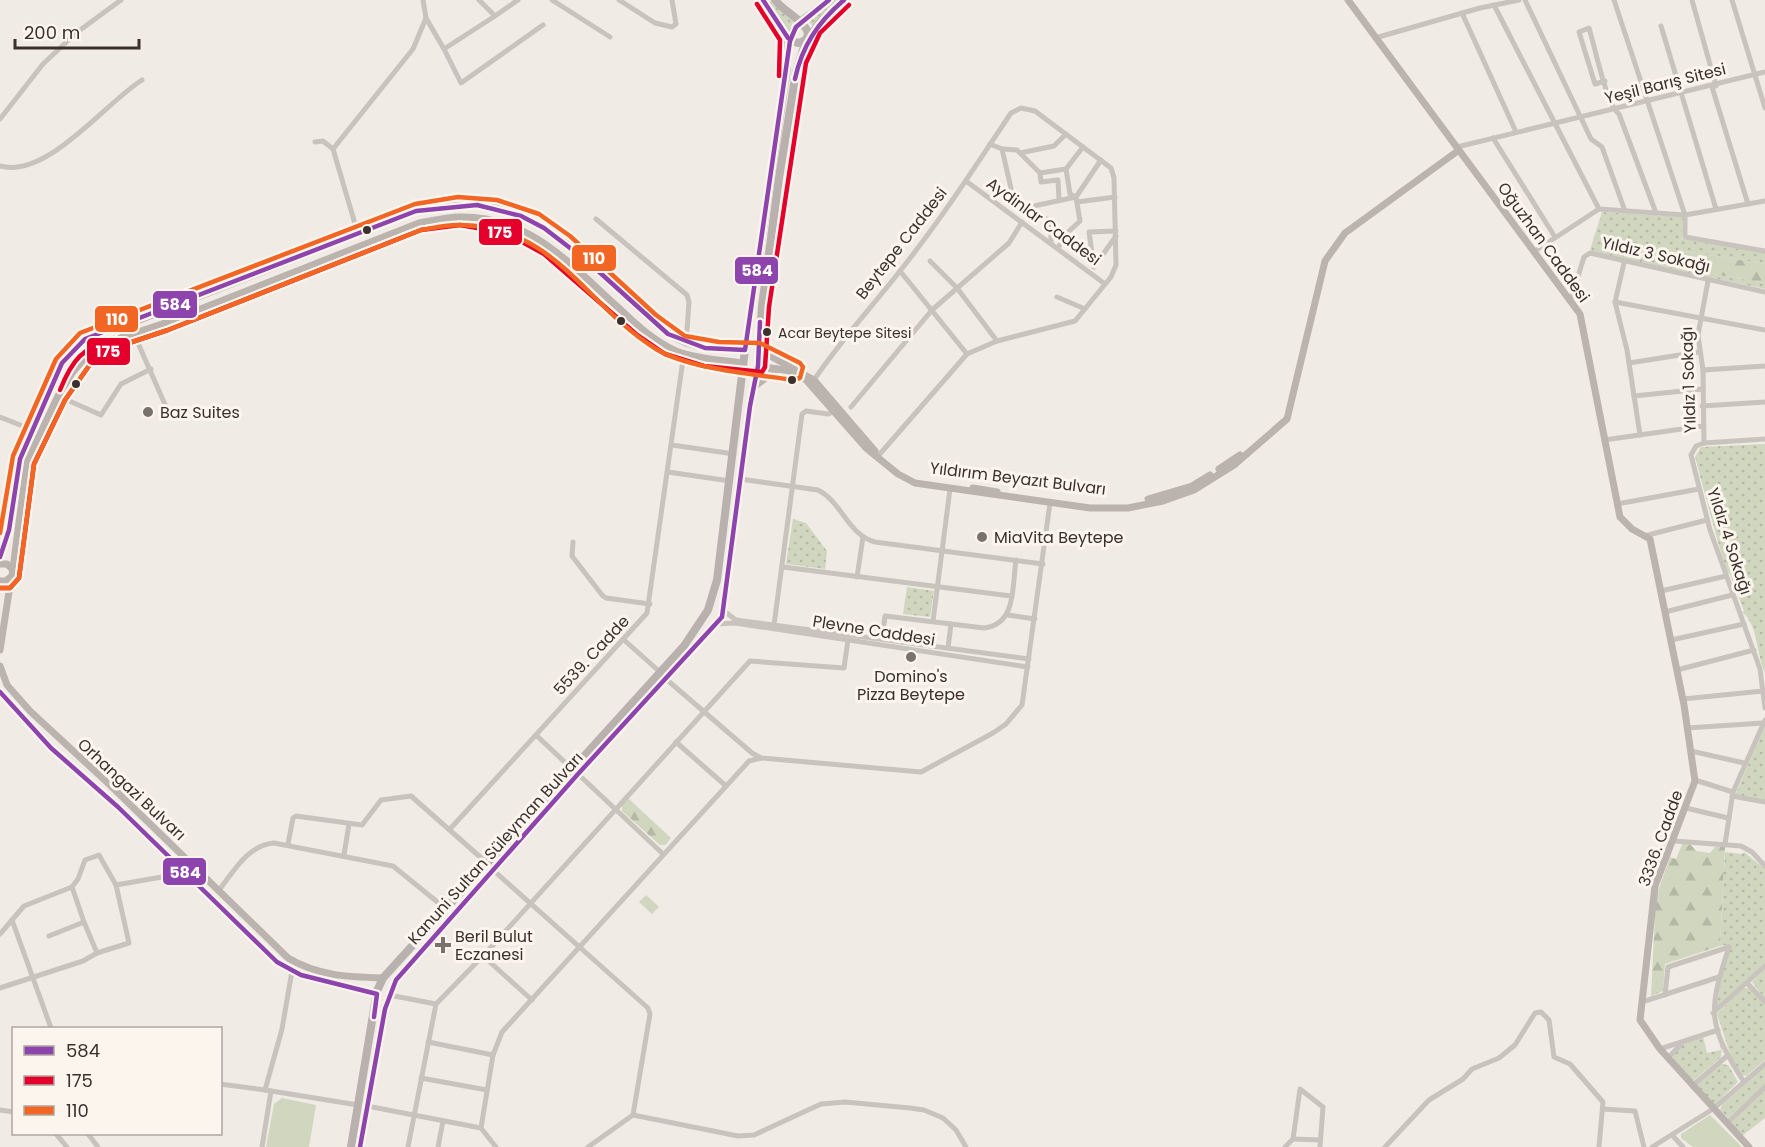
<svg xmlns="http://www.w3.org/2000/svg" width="1765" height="1147" font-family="Poppins,sans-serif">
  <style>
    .grass { fill: url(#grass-dots) }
    .forest { fill: url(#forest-firs) }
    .green { fill: #d1d6bf }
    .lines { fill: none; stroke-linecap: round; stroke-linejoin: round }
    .street { stroke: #c9c3be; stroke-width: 5 }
    .secondary { stroke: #bab3ae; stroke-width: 7 }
    .primary { stroke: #b8b1ad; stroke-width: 8 }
    .bus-1-casing { stroke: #fbf5ee; stroke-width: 9 }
    .bus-2-casing { stroke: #fbf5ee; stroke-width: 9 }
    .bus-3-casing { stroke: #fbf5ee; stroke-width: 9 }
    .bus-1 { stroke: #8e44ad; stroke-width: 4.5 }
    .bus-2 { stroke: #e4002b; stroke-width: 4.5 }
    .bus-3 { stroke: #f26522; stroke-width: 4.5 }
    .bus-dot { fill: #3b302b; stroke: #fbf5ee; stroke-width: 2 }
    .poi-dot { fill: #7a716c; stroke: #fbf5ee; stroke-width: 2 }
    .labels { text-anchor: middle; stroke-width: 6; stroke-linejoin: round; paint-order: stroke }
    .bus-label { font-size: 14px; fill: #3b302b; stroke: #fbf5ee; text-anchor: start }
    .street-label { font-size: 16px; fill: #3b302b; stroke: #fbf5ee }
    .poi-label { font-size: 16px; fill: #3b302b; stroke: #fbf5ee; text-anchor: start }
    .line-badge { stroke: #fbf5ee; stroke-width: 2 }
    .badge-label { font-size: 16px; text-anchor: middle; font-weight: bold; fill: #fff }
  </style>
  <defs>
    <pattern id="grass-dots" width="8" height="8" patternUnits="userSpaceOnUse" patternTransform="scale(1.5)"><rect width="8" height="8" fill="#d1d6bf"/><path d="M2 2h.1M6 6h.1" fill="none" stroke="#b4b8a4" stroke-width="1.8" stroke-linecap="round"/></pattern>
    <pattern id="forest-firs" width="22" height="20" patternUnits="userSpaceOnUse" patternTransform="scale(1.5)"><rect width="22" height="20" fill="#d1d6bf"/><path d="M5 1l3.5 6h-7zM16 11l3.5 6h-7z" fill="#b4b8a4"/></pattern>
  </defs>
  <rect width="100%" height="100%" fill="#f0ebe5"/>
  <g class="grass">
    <polygon points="768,0 794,21 788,31"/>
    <polygon points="835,0 839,0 813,26 807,20"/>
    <polygon points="1602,212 1683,217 1682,239 1765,253 1765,264 1684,251 1676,261 1670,262 1683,269 1765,283 1765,289 1609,256 1590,250"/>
    <path d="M1765,444V673C1756,654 1759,626 1742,612L1744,611L1730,574L1727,572C1717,540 1706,498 1695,457L1701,447Z"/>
    <polygon points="793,519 806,523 827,551 825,569 786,564"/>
    <polygon points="907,587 934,591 930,617 903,614"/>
    <polygon points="1765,726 1765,800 1735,795"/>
    <polygon points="1725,852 1742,854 1744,852 1765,869 1765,963 1716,1008 1727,945 1720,946"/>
    <polygon points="1765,969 1765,999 1752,982"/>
    <polygon points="1743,988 1749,988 1765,1005 1765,1060 1746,1076 1742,1075 1731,1057 1717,1014"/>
    <path d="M1717,1033L1722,1045L1721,1057L1693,1081L1672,1060C1676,1045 1689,1041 1703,1036L1707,1053L1721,1050Z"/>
    <polygon points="1721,1064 1728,1065 1738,1082 1714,1105 1697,1088 1699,1081"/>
    <polygon points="1765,1067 1765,1085 1728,1118 1720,1110 1722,1105"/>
    <polygon points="1765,1090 1765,1118 1742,1136 1730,1121"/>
  </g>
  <g class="forest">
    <polygon points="1684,251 1765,264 1765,283 1683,269 1669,263 1676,261"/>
    <polygon points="629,799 671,838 665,845 660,845 622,811 622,805"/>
    <polygon points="1683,842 1691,845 1696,851 1710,853 1716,846 1725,847 1720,946 1665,964 1663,991 1651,996 1656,897 1670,857 1676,859"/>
  </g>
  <g class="green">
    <polygon points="646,895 659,907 652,914 639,902"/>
    <polygon points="282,1098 316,1105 309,1147 266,1147 274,1104"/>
    <polygon points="1710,1115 1742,1147 1693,1147 1681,1138 1681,1134"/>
  </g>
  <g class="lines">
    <g class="street">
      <polyline points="423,0 426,18 444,49 495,16 479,0"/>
      <polyline points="552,0 610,37"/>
      <polyline points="619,0 655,23 672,27 676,24 672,0"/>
      <polyline points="1525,0 1591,139 1602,147 1625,211"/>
      <polyline points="1614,0 1685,215 1685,237 1765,251"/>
      <polyline points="1692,0 1716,86"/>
      <polyline points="1732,0 1765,108"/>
      <polyline points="1494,5 1599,209"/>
      <polyline points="1462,13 1516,132"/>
      <polyline points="495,16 518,0"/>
      <polyline points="1661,26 1716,209"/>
      <polyline points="1375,38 1480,8 1519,0"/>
      <polyline points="444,49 461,83 543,25"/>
      <path d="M1605,81L1595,84L1579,32L1589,28C1595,47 1606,104 1619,114L1656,213"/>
      <polyline points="1712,87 1748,204"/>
      <polyline points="0,119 43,64 76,33 121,0"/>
      <polyline points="1493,138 1555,237"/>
      <polyline points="315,142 323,141 333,149 358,234"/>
      <polyline points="990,144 1002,149 1013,197 1051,222 1051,242"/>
      <polyline points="1457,147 1765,72"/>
      <polyline points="333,149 413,49 426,18"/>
      <polyline points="1002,149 1017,150 1040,173 1066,169"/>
      <polyline points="1020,153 1054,146 1066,134"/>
      <path d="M0,166C47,179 105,103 142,80"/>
      <polyline points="1040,173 1041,182 1058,180 1059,200"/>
      <polyline points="966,181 1105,284"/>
      <polyline points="1077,202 1115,197"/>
      <polyline points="1029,207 1076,197 1101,160"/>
      <polyline points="596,219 687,295 689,302 686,344"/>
      <polyline points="1058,248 1066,234 1080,221 1076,197 1070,194 1066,169 1083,147"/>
      <polyline points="1535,251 1599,209 1685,215 1765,201"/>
      <polyline points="930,261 957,288 997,341"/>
      <polyline points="1624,263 1615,302 1627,350 1640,435"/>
      <polyline points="1094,266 1089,232 1116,231"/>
      <polyline points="1094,267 1116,236"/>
      <polyline points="900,271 967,354"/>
      <polyline points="1057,297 1085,309"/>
      <polyline points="1571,299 1584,257 1590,253 1765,292"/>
      <polyline points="1615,302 1765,330"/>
      <polyline points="134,334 167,409"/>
      <polyline points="1629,363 1699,352"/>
      <polyline points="1703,370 1765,366"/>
      <path d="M814,380C840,341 871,308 900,271C940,221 975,167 1011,113L1021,108L1035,111L1111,168L1114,178L1116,265L1111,277L1075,321L997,341L967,354L879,455"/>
      <polyline points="58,396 101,415 121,384 151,369"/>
      <polyline points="1634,396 1702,389"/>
      <polyline points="1702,406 1765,402"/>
      <polyline points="851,407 932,310 1009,243 1022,222"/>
      <polyline points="0,417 33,430"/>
      <polyline points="1765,439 1704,443 1696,446 1691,455 1710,530 1760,669 1765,708"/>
      <polyline points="1604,440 1703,426"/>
      <polyline points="1704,443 1703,370 1698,335 1708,281"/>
      <polyline points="672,445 734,454"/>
      <polyline points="668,472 730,481"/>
      <path d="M740,479L818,490C842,502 847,534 875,542L1043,564"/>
      <polyline points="1617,504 1699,489"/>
      <polyline points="1644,536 1707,520"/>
      <polyline points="573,542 572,556 602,595 606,598 650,604"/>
      <polyline points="783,567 1011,596"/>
      <polyline points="857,577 863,537"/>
      <polyline points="1661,591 1726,576"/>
      <polyline points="724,611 736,620 1029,659"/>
      <polyline points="1665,612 1732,595"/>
      <polyline points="1008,615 1035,619"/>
      <polyline points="933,621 950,489"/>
      <polyline points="716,624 735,623 1028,667"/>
      <polyline points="774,625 802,414 806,411 828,414 836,411"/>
      <path d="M882,639L885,616L984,628C1017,624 1012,586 1016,560"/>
      <polyline points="624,640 660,672"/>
      <polyline points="1671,640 1744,624"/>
      <polyline points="948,648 951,624"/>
      <polyline points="1677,670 1754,650"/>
      <polyline points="666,679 752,753 761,758 921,772 993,733 1006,724 1022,705 1050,503"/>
      <polyline points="1683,699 1763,691"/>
      <polyline points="1687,728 1763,723"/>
      <polyline points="536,735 571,768"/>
      <polyline points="676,742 726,786"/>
      <polyline points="1691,751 1744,763"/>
      <polyline points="578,774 663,854"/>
      <polyline points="1695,780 1733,792"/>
      <polyline points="1732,796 1765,802"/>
      <polyline points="1686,808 1728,818"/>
      <polyline points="450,829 647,613 684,353"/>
      <polyline points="1674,841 1741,846 1752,852 1765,866"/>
      <polyline points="288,844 293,818 296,816 362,825 381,800 411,796 487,863"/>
      <polyline points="1725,844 1733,792 1765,720"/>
      <polyline points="344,855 349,824"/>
      <polyline points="493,870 648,1008 650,1014 633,1115"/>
      <path d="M219,890C234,871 248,845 274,843L393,866L446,909"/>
      <polyline points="84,922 72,887 78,879 85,860 99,855 116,885"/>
      <polyline points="0,934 12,920"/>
      <polyline points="49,936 84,922 97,953 129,943 116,885 162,877 179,866"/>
      <path d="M1729,947C1708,1011 1707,1024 1744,1082"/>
      <polyline points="483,956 532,1000"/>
      <polyline points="1747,983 1765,1002"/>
      <polyline points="0,988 83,961 97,953"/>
      <polyline points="389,995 436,1004"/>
      <polyline points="1665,995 1668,967 1729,947"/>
      <polyline points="1642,1002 1719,977"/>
      <polyline points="1713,1013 1765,966"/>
      <polyline points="51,1028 12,920 24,906 72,887"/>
      <polyline points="428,1042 493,1055"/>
      <polyline points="1660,1049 1718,1030"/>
      <polyline points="1668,1058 1682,1043"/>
      <polyline points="421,1078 487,1090"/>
      <polyline points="220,1084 265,1090 282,1029 292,971"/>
      <polyline points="1692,1086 1727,1056"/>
      <polyline points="265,1090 358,1105"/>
      <polyline points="367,1106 481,1128 496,1147"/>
      <polyline points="1603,1109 1635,1111 1644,1147"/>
      <polyline points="0,1110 14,1112"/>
      <polyline points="1727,1123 1765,1087"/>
      <polyline points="481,1128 493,1055 502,1032 749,761 761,758"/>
      <polyline points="56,1134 67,1147"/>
      <polyline points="88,1134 98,1147"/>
      <polyline points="1672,1135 1683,1147"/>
      <polyline points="1293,1139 1320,1140"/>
      <polyline points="262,1147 271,1091"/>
      <polyline points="408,1147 436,1004 483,956 750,661 844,668 848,640"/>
      <polyline points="438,1147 443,1121"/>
      <polyline points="588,1147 633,1115 738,1136 754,1135 821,1104 845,1102 910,1108 924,1110 943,1118 956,1130 966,1147"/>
      <polyline points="1285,1147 1293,1139 1300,1089 1323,1107 1320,1147"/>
      <polyline points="1385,1147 1429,1100 1463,1079 1472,1069 1499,1058 1515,1045 1535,1013 1541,1012 1549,1020 1554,1057 1570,1064 1603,1102 1599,1147"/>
      <polyline points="1652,1147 1713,1109 1765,1064"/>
    </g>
    <g class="secondary">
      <polyline points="1348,0 1580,314 1620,517 1632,529 1650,539 1684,705 1695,781 1655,886 1640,1020 1660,1049 1749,1147"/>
      <polyline points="800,21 829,0"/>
      <polyline points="807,39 821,20 844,0"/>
      <polyline points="759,350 814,380 875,451"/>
      <polyline points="758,366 790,371 806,380 866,448 898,474 915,483 1090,508 1128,508 1163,501 1194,490 1234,465 1287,419 1325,261 1345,233 1459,150"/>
      <polyline points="754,387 777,369"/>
      <polyline points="1219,469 1240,455"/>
      <polyline points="973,488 997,492"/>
      <polyline points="1148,499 1192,486 1210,475"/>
      <path d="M0,557L9,530L20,459L62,363L71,351L85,339L127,325L416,211C442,207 470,201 497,208C563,223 615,293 668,334C693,349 716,350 745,350"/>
      <polyline points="0,564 7,564 13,570"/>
      <path d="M0,581H6L12,576L27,462L58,396L72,373L86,357L111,341L165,323L419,223C432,221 446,217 460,217C532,216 571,266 621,310C638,326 654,341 676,351C695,359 722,360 743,363"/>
      <polyline points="0,650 11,579"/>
      <path d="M0,666L7,685L30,711L110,785L288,958C318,976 349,977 383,978"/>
      <polyline points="0,692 51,748 118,807 277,962 301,975 377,994"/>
    </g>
    <g class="primary">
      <polyline points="763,0 790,41 799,43 807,39"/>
      <polyline points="351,1147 377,991 383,978 684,646 708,610 717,580 745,350 787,69 788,38 800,21"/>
      <path d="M360,1147L385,1009L396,980L578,774L722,617L750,406L758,366L762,306L779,178L796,72L808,34C807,22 783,11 775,0"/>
    </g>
    <g class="bus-1-casing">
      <g id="bus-1">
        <polyline points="763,0 788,38"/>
        <path d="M795,79C802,46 818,22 844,0"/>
        <polyline points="0,557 9,530 20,459 62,363 85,339 416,211 477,205 521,216 544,228 587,261 668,334 705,348 745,350 790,41 796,27 829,0"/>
        <polyline points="0,692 51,748 118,807 277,962 301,975 377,994 374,1017"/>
        <polyline points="360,1147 385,1009 396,980 578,774 722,617 750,406 758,366 760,322"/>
      </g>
    </g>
    <g class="bus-2-casing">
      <g id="bus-2">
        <polyline points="757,4 780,40 779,76"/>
        <path d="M60,390C73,358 82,349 114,338"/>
        <polyline points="0,588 10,588 19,578 34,464 65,400 91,363 114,348 168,330 421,230 460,225 506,233 544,254 636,334 665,354 704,366 762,372 765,367 769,307 806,63 820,33 849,5"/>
      </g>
    </g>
    <g class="bus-3-casing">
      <path id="bus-3" d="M0,533L13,456L56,359L80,333L415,204L458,197L497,200L539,214L570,236L656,315L685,336L719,342L760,343L800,363L803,367L800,378L793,380C754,374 689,369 656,349C585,305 557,228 462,225C448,224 434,228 421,230L168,330L114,348L91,363L65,400L34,464L19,578L10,588H0"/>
    </g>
    <use href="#bus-1" class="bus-1"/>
    <use href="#bus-2" class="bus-2"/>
    <use href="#bus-3" class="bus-3"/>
  </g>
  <g class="bus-dot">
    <circle cx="367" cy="230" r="5"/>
    <circle cx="621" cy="321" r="5"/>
    <circle cx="767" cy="332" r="5"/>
    <circle cx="792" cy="380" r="5"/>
    <circle cx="76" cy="384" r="5"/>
  </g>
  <g class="poi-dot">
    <circle cx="148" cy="412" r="6"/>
    <circle cx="982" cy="537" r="6"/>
    <circle cx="911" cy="657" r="6"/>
    <path d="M440 936h6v6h6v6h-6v6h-6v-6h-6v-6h6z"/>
  </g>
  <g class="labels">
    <g class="bus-label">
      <text x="778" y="338">Acar Beytepe Sitesi</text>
    </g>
    <g class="street-label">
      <text transform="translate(1665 83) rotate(-14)" y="6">Yeşil Barış Sitesi</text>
      <text transform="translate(1044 221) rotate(36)" y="6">Aydinlar Caddesi</text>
      <text transform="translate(1544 242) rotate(54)" y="6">Oğuzhan Caddesi</text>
      <text transform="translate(901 243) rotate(-52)" y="6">Beytepe Caddesi</text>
      <text transform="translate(1656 254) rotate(13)" y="6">Yıldız 3 Sokağı</text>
      <text transform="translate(1688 380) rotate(-92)" y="6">Yıldız 1 Sokağı</text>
      <text transform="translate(1018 478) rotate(7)" y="6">Yıldırım Beyazıt Bulvarı</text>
      <text transform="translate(1730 541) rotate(72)" y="6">Yıldız 4 Sokağı</text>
      <text transform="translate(874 630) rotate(9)" y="6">Plevne Caddesi</text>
      <text transform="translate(591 655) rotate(-47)" y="6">5539. Cadde</text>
      <text transform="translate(132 789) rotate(43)" y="6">Orhangazi Bulvarı</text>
      <text transform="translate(1660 838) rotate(-70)" y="6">3336. Cadde</text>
      <text transform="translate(495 848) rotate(-48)" y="6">Kanuni Sultan Süleyman Bulvarı</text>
    </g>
    <g class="poi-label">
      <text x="160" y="418">Baz Suites</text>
      <text x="994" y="543">MiaVita Beytepe</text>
      <text x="911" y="682" text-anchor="middle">Domino's<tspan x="911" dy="18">Pizza Beytepe</tspan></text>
      <text x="455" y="942">Beril Bulut<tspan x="455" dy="18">Eczanesi</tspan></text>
    </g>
  </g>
  <g class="line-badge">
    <rect x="478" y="218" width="45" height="28" rx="6" fill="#e4002b"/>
    <rect x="571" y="244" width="46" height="28" rx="6" fill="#f26522"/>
    <rect x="734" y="256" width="45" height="29" rx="6" fill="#8e44ad"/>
    <rect x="152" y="290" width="46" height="29" rx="6" fill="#8e44ad"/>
    <rect x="94" y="305" width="45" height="28" rx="6" fill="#f26522"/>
    <rect x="86" y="337" width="45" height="29" rx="6" fill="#e4002b"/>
    <rect x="162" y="857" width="45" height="29" rx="6" fill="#8e44ad"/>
  </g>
  <g class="badge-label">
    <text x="500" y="238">175</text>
    <text x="594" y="264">110</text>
    <text x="757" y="276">584</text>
    <text x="175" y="310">584</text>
    <text x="117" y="325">110</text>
    <text x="108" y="357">175</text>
    <text x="185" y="878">584</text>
  </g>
  <rect x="12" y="1027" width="210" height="108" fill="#fbf5ee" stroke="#aea6a0" stroke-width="1.5"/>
  <rect x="24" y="1046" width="30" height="9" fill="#8e44ad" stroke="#aea6a0" stroke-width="1.5"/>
  <text x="66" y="1057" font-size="18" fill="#3b302b">584</text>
  <rect x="24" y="1076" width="30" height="9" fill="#e4002b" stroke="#aea6a0" stroke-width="1.5"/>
  <text x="66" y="1087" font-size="18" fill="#3b302b">175</text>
  <rect x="24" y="1106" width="30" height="9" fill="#f26522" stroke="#aea6a0" stroke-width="1.5"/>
  <text x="66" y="1117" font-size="18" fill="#3b302b">110</text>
  <path d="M15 39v9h124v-9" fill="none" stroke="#3b302b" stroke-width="3"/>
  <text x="24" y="39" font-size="18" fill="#3b302b" stroke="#fbf5ee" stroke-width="4.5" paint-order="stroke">200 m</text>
</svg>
